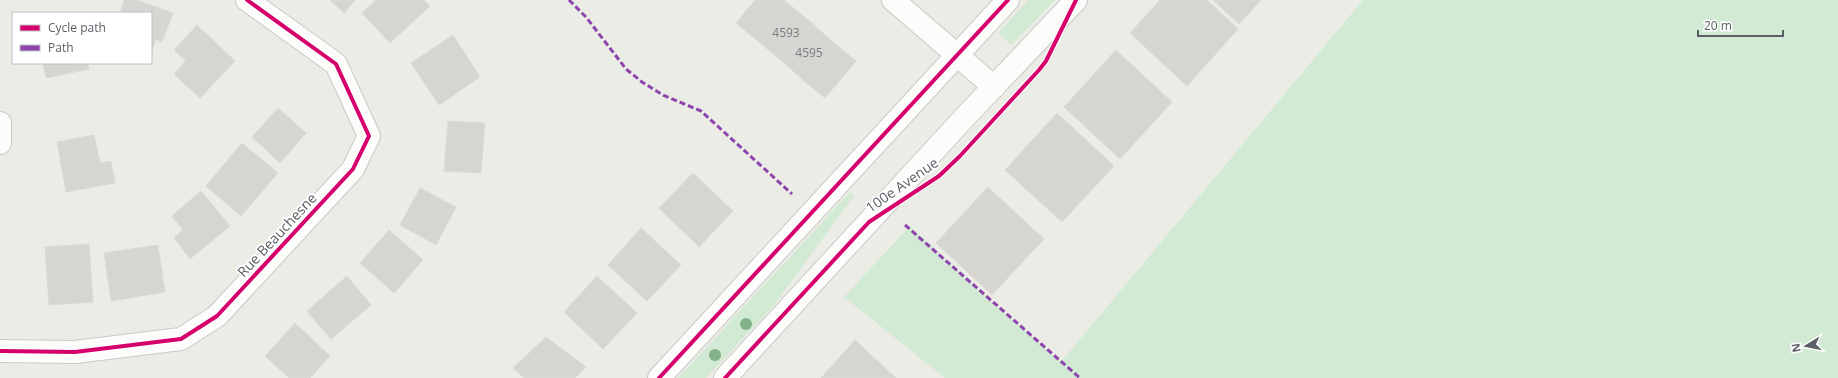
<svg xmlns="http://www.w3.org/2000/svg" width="1838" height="378" font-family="'Open Sans',sans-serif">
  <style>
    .green { fill: #d2ead3 }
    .building { fill: #d6d5d1; stroke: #dcdad4 }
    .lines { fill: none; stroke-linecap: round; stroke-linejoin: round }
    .street-casing { stroke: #c9cac8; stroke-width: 24 }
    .secondary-casing { stroke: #c9cac9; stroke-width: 24 }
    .street { stroke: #fcfcfb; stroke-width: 22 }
    .secondary { stroke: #fcfcfb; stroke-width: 22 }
    .quiet { stroke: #8e44ad; stroke-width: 3; stroke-dasharray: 6 3; stroke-linecap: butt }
    .cycleway-casing { stroke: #fff; stroke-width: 6 }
    .cycleway { stroke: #d6006c; stroke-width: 4 }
    .tree { fill: #82b289 }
    .labels { text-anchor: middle; stroke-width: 3.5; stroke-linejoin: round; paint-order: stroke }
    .number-label { font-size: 12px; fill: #7a7c80 }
    .street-label { font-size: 14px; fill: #5b5e65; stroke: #fff }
  </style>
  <rect width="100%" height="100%" fill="#ecece6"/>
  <g class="green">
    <polygon points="1028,0 1055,0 1011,45 998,33"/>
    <polygon points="1363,0 1838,0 1838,378 945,378 844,297 910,226 983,294 1061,362"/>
    <polygon points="850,192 854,196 774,305 706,378 678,378"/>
  </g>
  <g class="building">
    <polygon points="124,0 137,0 173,13 162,42 156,39 151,53 151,13 120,13"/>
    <polygon points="330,0 355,0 344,13"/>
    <polygon points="376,0 424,0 430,6 390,43 362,13"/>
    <polygon points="755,0 784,0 790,5 759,42 736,23"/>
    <polygon points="1160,0 1207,0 1238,29 1187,86 1130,33"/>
    <polygon points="1213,0 1261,0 1239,24"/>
    <polygon points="790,5 813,24 782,61 759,42"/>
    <polygon points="813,24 835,44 804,81 782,61"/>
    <polygon points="197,25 235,61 200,98 174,74 186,61 174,50"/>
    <polygon points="453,35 480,77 439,105 411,63"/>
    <polygon points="835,44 856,61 825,98 804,81"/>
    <polygon points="1116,50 1172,102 1120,159 1064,107"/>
    <polygon points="43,63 88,63 89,69 46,78"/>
    <polygon points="278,108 306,133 280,163 252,137"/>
    <polygon points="1057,113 1114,166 1062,222 1005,170"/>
    <polygon points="448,121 485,123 481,173 444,171"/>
    <polygon points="94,135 100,163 111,161 115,183 66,192 57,142"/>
    <polygon points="242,143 278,173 241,216 206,186"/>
    <polygon points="693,173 733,211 699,247 659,208"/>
    <polygon points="988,187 1044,239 992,295 936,243"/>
    <polygon points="420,188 456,207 436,245 400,225"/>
    <polygon points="201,191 230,226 190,259 174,238 183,230 172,216"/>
    <polygon points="641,228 681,265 647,301 608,265"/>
    <polygon points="389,230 423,260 394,293 360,263"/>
    <polygon points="89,244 93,302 49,305 45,247"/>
    <polygon points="158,245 165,292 111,301 104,253"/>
    <polygon points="347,276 371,305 331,339 307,311"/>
    <polygon points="597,276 637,313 603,349 564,312"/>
    <polygon points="295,323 330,356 310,378 289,378 265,356"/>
    <polygon points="546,337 586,367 575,378 524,378 513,368"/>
    <polygon points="855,340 896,378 821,378"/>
  </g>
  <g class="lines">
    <g class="street-casing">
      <g id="street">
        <polyline points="893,0 994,87"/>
        <polyline points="0,123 0,143"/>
        <polyline points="0,351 75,352 181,339 217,316 353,169 369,136 336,64 247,0"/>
      </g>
    </g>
    <g class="secondary-casing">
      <g id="secondary">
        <polyline points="659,378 1008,0"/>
        <polyline points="725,378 965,117 1076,0"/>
      </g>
    </g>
    <use href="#street" class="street"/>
    <use href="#secondary" class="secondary"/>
    <g class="quiet">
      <polyline points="569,0 586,17 626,69 642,82 663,95 701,111 792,194"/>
      <polyline points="905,225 1080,378"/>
    </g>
    <g class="cycleway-casing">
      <g id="cycleway">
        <polyline points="0,351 75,352 181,339 217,316 353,169 369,136 336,64 247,0"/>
        <polyline points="659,378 1008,0"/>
        <polyline points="725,378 869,222 939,176 960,156 1039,70 1046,61 1076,0"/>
      </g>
    </g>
    <use href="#cycleway" class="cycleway"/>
  </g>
  <g class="tree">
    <circle cx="746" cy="324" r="6"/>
    <circle cx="715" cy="355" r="6"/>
  </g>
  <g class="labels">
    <g class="number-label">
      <text x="786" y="37">4593</text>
      <text x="809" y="57">4595</text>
    </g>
    <g class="street-label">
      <text transform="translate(902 185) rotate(-35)" y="5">100e Avenue</text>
      <text transform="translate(277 235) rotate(-47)" y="5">Rue Beauchesne</text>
    </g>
  </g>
  <rect x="12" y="12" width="140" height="52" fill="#ffffff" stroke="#bdbfc1"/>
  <rect x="20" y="25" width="20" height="6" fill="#d6006c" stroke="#bdbfc1"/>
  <text x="48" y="32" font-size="12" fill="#5b5e65">Cycle path</text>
  <rect x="20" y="45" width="20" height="6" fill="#8e44ad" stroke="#bdbfc1"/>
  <text x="48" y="52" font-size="12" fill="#5b5e65">Path</text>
  <g transform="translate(1806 346) rotate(260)" stroke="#ffffff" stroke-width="3" paint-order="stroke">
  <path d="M0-3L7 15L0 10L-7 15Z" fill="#5b5e65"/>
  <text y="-6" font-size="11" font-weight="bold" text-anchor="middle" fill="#5b5e65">N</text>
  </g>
  <path d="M1698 30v6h85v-6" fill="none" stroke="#5b5e65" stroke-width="2"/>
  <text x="1704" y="30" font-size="12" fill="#5b5e65" stroke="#ffffff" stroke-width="3" paint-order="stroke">20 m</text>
</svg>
